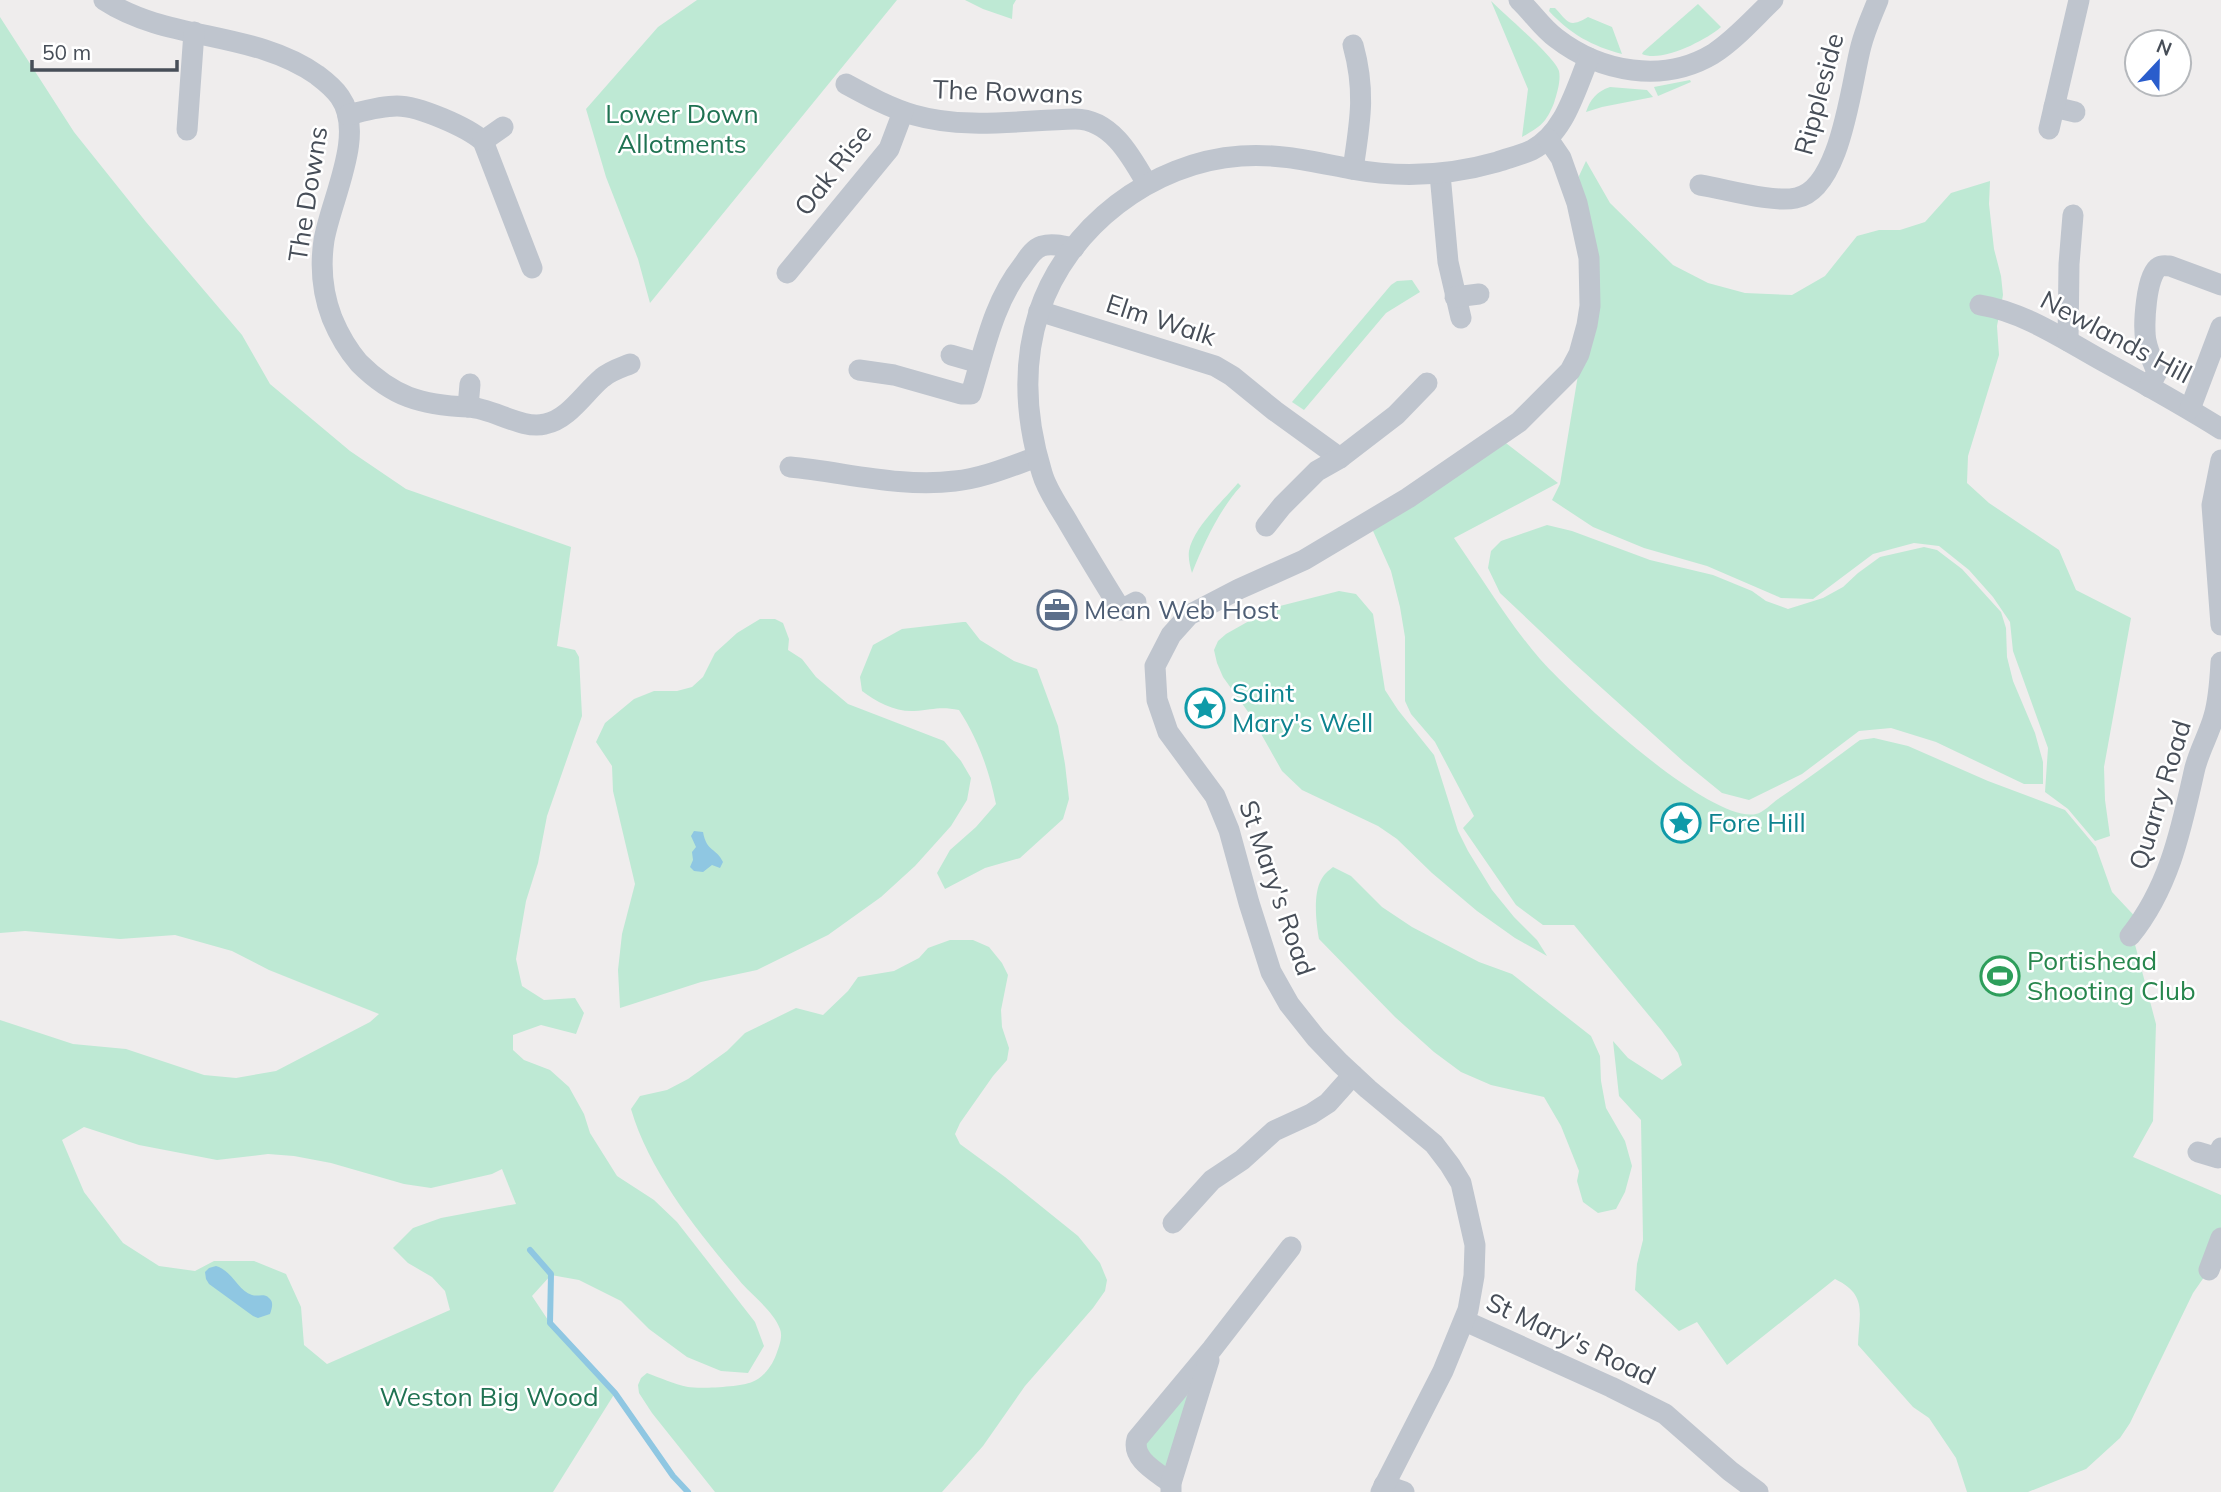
<svg xmlns="http://www.w3.org/2000/svg" width="2221" height="1492" font-family="Mulish,sans-serif">
  <style>
    .green { fill: #bee9d4; fill-rule: evenodd }
    .water { fill: #8fc7e2 }
    .lines { fill: none; stroke-linecap: round; stroke-linejoin: round }
    .stream { stroke: #8fc7e2; stroke-width: 6 }
    .minor { stroke: #bfc5ce; stroke-width: 21 }
    .labels { text-anchor: middle; stroke-width: 5; stroke-linejoin: round; paint-order: stroke }
    .street-label { font-size: 26px; fill: #474e58; stroke: #fff }
    .park-label { font-size: 26px; fill: #1f7252; stroke: #fff }
    .service-label { font-size: 26px; fill: #4e5e75; stroke: #fff; text-anchor: start }
    .culture-label { font-size: 26px; fill: #0d838f; stroke: #fff; text-anchor: start }
    .leisure-label { font-size: 26px; fill: #27864d; stroke: #fff; text-anchor: start }
  </style>
  <rect width="100%" height="100%" fill="#efeded"/>
  <g class="green">
    <polygon points="697,0 897,0 650,303 638,259 606,177 586,109 658,27"/>
    <polygon points="965,0 1016,0 1013,5 1012,19 983,9"/>
    <path d="M1491,1C1504,14 1555,57 1559,71C1561,81 1557,93 1554,103C1546,123 1540,127 1522,137L1528,89Z"/>
    <path d="M1698,4L1721,27C1706,40 1662,63 1642,54L1643,52Z"/>
    <path d="M1550,8H1555C1569,23 1569,28 1588,17L1612,27L1622,54C1592,46 1570,34 1549,11Z"/>
    <path d="M0,17L74,132L146,222L242,335L270,384L350,451L406,489L571,547L557,646L575,650L579,657L582,716L547,816L538,863L526,901L516,959L522,986L544,1000L575,998L584,1013L576,1034L541,1025L513,1035V1050L524,1060L550,1070L569,1087L584,1114L590,1133L617,1176L654,1200L677,1222L755,1322L764,1346L748,1373L721,1371L687,1357L649,1329L621,1301L579,1280L551,1275L532,1296L550,1323L615,1393L553,1492H0V1020L73,1044L126,1049L204,1075L236,1078L276,1071L370,1022L379,1014L269,970L232,951L175,935L120,939L25,931L0,933ZM84,1127L139,1145L217,1160L268,1154L294,1156L331,1163L404,1184L431,1188L492,1174L502,1169L516,1204L441,1218L413,1228L393,1248L408,1263L432,1277L445,1291L450,1310L327,1364L304,1345L301,1307L286,1274L254,1261H214L195,1271L159,1266L123,1243L84,1192L62,1140Z"/>
    <polygon points="1690,80 1691,82 1658,96 1654,87"/>
    <path d="M1610,87L1647,90L1653,97L1602,107L1586,112C1590,100 1597,91 1610,87Z"/>
    <polygon points="1586,161 1610,203 1673,265 1708,283 1745,293 1792,295 1825,276 1857,236 1879,230 1900,230 1925,222 1951,193 1990,181 1989,204 1994,249 2001,276 2003,295 1997,326 1999,355 1968,456 1967,483 1989,503 2059,550 2076,590 2131,618 2104,767 2105,800 2110,836 2095,841 2068,809 2045,792 2048,748 2013,651 2010,622 1993,597 1969,570 1939,546 1914,543 1873,554 1813,599 1781,598 1707,566 1644,548 1593,527 1552,500 1560,484 1578,375 1594,334 1579,176"/>
    <polygon points="1412,280 1420,292 1386,313 1304,410 1292,402 1391,285 1397,281"/>
    <path d="M1498,437L1558,483L1454,538C1482,578 1508,622 1540,659C1572,695 1710,824 1756,814C1763,813 1772,803 1778,799C1806,780 1833,760 1860,740L1874,738L1908,746L1988,781L2065,810L2096,847L2112,892L2143,925L2133,937L2156,1024L2153,1121L2133,1157L2221,1195V1238L2209,1270L2193,1293L2130,1423L2120,1438L2086,1469L2028,1492H1967L1956,1458L1929,1418L1913,1407L1858,1345C1859,1313 1868,1295 1835,1279L1727,1365L1697,1322L1679,1331L1635,1290L1637,1264L1643,1240L1641,1120L1619,1096L1613,1041L1628,1058L1662,1080L1682,1065L1678,1053L1661,1030L1574,925H1543L1516,905L1463,828L1474,816L1435,742L1411,714L1405,701V637L1400,607L1391,571L1369,522Z"/>
    <path d="M1238,483L1241,486C1219,510 1204,543 1192,573C1190,566 1188,558 1189,551C1193,528 1223,501 1238,483Z"/>
    <polygon points="1547,525 1572,531 1650,560 1713,575 1752,591 1766,601 1788,609 1823,598 1843,587 1858,573 1880,557 1924,547 1937,550 1962,569 2001,612 2006,628 2007,657 2013,681 2035,733 2043,762 2043,784 2024,784 1936,742 1891,728 1859,731 1802,774 1749,800 1722,793 1684,762 1574,663 1500,593 1488,568 1491,551 1501,541"/>
    <polygon points="1339,591 1356,594 1373,614 1385,690 1398,710 1434,755 1458,831 1468,851 1492,890 1514,917 1537,940 1547,956 1515,938 1477,911 1432,873 1397,839 1378,826 1302,790 1282,771 1251,716 1223,677 1217,663 1214,650 1218,641 1226,634 1272,608"/>
    <polygon points="760,619 775,619 783,623 789,639 788,650 802,659 816,677 848,704 944,741 961,761 971,778 967,800 951,826 915,866 881,897 828,935 757,970 701,982 620,1008 618,970 622,934 635,884 613,791 612,766 596,742 605,723 634,699 654,691 677,691 692,687 703,677 715,653 737,633"/>
    <path d="M963,622H966L980,640L1014,661L1037,669L1058,726L1065,764L1069,799L1063,819L1020,858L985,868L945,889L937,873L950,850L976,827L996,804C989,770 978,739 959,710C939,706 933,710 914,711C896,712 876,702 862,691L860,677L873,645L902,629Z"/>
    <path d="M1333,867L1351,876L1382,907L1412,927L1479,962L1512,974L1591,1036L1600,1056L1601,1081L1606,1108L1625,1141L1632,1166L1625,1192L1616,1209L1598,1213L1583,1202L1577,1181L1579,1171L1561,1126L1544,1097L1491,1085L1461,1072L1434,1052L1395,1017L1319,939C1316,922 1313,895 1321,880C1324,874 1328,871 1333,867Z"/>
    <path d="M950,940H973L989,947L1002,963L1008,975L1001,1010L1002,1027L1009,1048L1007,1060L993,1076L960,1123L955,1134L960,1144L1005,1177L1078,1236L1100,1263L1107,1280L1105,1291L1093,1308L1025,1386L983,1446L942,1492H715L652,1413L639,1393L638,1385L641,1378L647,1373C661,1378 673,1384 688,1387C700,1389 740,1387 752,1382C763,1378 772,1366 776,1355C779,1347 783,1337 780,1329C773,1310 751,1295 739,1280C697,1231 649,1171 631,1109L640,1096L667,1090L688,1079L727,1051L745,1033L796,1008L823,1015L848,991L858,977L894,971L919,958L928,948Z"/>
    <polygon points="1188,1394 1170,1461 1165,1467 1159,1465 1141,1443"/>
  </g>
  <g class="water">
    <path d="M694,831L703,832C707,853 716,847 723,862L720,868L712,865L703,872L694,871L690,867L693,860L692,852L696,847L691,836Z"/>
    <path d="M216,1266C233,1271 238,1291 252,1295C258,1297 264,1293 269,1298C274,1302 272,1308 270,1314L258,1318L253,1316L209,1284L206,1279L205,1272L209,1268Z"/>
  </g>
  <g class="lines">
    <polyline class="stream" points="530,1250 551,1274 550,1323 615,1393 673,1476 688,1492"/>
    <g class="minor">
      <path d="M104,0C168,42 253,30 317,75C325,81 334,88 340,97C366,134 331,199 324,240C320,267 322,292 332,318C339,335 347,349 359,363C393,397 421,405 468,407C493,408 522,430 545,424C569,419 584,393 602,378C610,371 620,368 630,364"/>
      <path d="M1519,0C1532,12 1542,28 1556,38C1600,72 1663,84 1713,54C1735,40 1754,18 1773,0"/>
      <path d="M846,84C868,96 890,108 914,115C966,130 1022,120 1075,119C1111,119 1131,156 1147,184"/>
      <polyline points="2054,107 2075,112"/>
      <path d="M348,115C364,111 380,106 397,106C419,106 467,127 483,141L532,268"/>
      <polyline points="2049,129 2079,0"/>
      <polyline points="187,130 194,32"/>
      <polyline points="483,141 503,127"/>
      <path d="M1353,169C1360,122 1366,92 1353,45"/>
      <polyline points="1440,174 1448,262 1461,318"/>
      <path d="M1700,185C1726,189 1772,203 1796,198C1841,190 1851,83 1861,46C1865,30 1872,15 1878,0"/>
      <polyline points="787,273 889,149 903,112"/>
      <polyline points="1455,297 1479,294"/>
      <path d="M1980,305C2024,312 2065,340 2103,361C2143,383 2183,405 2221,429"/>
      <polyline points="1039,311 1215,366 1232,376 1275,411 1340,458"/>
      <polyline points="2068,341 2069,264 2073,215"/>
      <polyline points="951,355 979,363"/>
      <path d="M859,370L894,375L961,394H971C985,348 993,303 1023,265C1028,258 1033,249 1042,246C1052,243 1064,246 1074,248"/>
      <path d="M2149,387L2157,372C2153,362 2148,352 2146,341C2143,327 2146,274 2159,267C2162,265 2166,266 2170,266L2221,285"/>
      <polyline points="468,407 470,384"/>
      <polyline points="2190,409 2221,327"/>
      <polyline points="2221,460 2212,505 2221,625"/>
      <path d="M790,467C844,472 901,488 955,481C984,478 1011,466 1037,457"/>
      <polyline points="1266,526 1282,506 1317,471 1340,458 1396,415 1427,383"/>
      <path d="M1136,602L1121,610C1103,581 1086,553 1069,524C1060,508 1047,491 1042,473C1026,421 1022,365 1039,312C1067,227 1152,162 1241,156C1279,153 1314,162 1351,169C1400,178 1448,176 1497,162C1508,158 1521,155 1532,150C1565,133 1575,90 1589,58"/>
      <path d="M2130,936C2169,888 2181,830 2194,772C2198,752 2209,735 2214,716C2219,699 2220,680 2221,662"/>
      <polyline points="2198,1152 2218,1158 2221,1148"/>
      <polyline points="1173,1223 1212,1180 1242,1160 1274,1131 1311,1114 1328,1103 1353,1075"/>
      <polyline points="2209,1270 2221,1238"/>
      <polyline points="1465,1321 1611,1387 1665,1414 1730,1471 1758,1492"/>
      <path d="M1171,1483C1157,1472 1131,1459 1137,1439L1212,1349L1291,1247"/>
      <polyline points="1384,1485 1404,1492"/>
      <polyline points="1171,1492 1171,1483 1209,1360"/>
      <polyline points="1381,1492 1443,1371 1468,1310 1474,1276 1475,1245 1461,1183 1450,1165 1434,1144 1368,1089 1340,1063 1316,1038 1289,1004 1271,972 1249,903 1229,830 1215,796 1168,732 1157,700 1155,666 1171,635 1189,615 1239,589 1304,560 1408,498 1519,422 1570,371 1579,354 1587,325 1590,306 1589,258 1577,203 1561,158 1548,139"/>
    </g>
  </g>
  <defs>
    <g id="office-ring" transform="scale(2.0125)"><circle r="9.5" fill="#fff" stroke="#5c6f8a" stroke-width="1.5"/><path d="M-6-3h4V-5.5h4V-3h4V5H-6ZM-1-4.5V-3h2v-1.5ZM-6 0V1H6V0Z" fill="#5c6f8a"/></g>
    <g id="sight-ring" transform="scale(2.0125)"><circle r="9.5" fill="#fff" stroke="#0f9aa8" stroke-width="1.5"/><path d="M0-6L1.8-2.2L6-1.7L2.9 1.2L3.7 5.4L0 3.3L-3.7 5.4L-2.9 1.2L-6-1.7L-1.8-2.2Z" fill="#0f9aa8"/></g>
    <g id="stadium-ring" transform="scale(2.0125)"><circle r="9.5" fill="#fff" stroke="#2e9e5b" stroke-width="1.5"/><path d="M0-5a6.5 5 0 1 0 0 10a6.5 5 0 1 0 0-10ZM-3.5-1.8h7v3.6h-7Z" fill="#2e9e5b"/></g>
  </defs>
  <g fill-rule="evenodd">
    <use href="#office-ring" x="1057" y="610"/>
    <use href="#sight-ring" x="1205" y="708"/>
    <use href="#sight-ring" x="1681" y="823"/>
    <use href="#stadium-ring" x="2000" y="976"/>
  </g>
  <g class="labels">
    <g class="street-label">
      <text transform="translate(1008 92) rotate(2)" y="9">The Rowans</text>
      <text transform="translate(1819 94) rotate(-75)" y="9">Rippleside</text>
      <text transform="translate(833 170) rotate(-52)" y="9">Oak Rise</text>
      <text transform="translate(308 194) rotate(-81)" y="9">The Downs</text>
      <text transform="translate(1161 320) rotate(18)" y="9">Elm Walk</text>
      <text transform="translate(2116 337) rotate(28)" y="9">Newlands Hill</text>
      <text transform="translate(2160 795) rotate(-73)" y="9">Quarry Road</text>
      <text transform="translate(1277 888) rotate(71)" y="9">St Mary's Road</text>
      <text transform="translate(1571 1339) rotate(25)" y="9">St Mary's Road</text>
    </g>
    <g class="park-label">
      <text x="682" y="123">Lower Down<tspan x="682" dy="30">Allotments</tspan></text>
      <text x="489" y="1406">Weston Big Wood</text>
    </g>
    <g class="service-label">
      <text x="1084" y="619">Mean Web Host</text>
    </g>
    <g class="culture-label">
      <text x="1232" y="702">Saint<tspan x="1232" dy="30">Mary's Well</tspan></text>
      <text x="1708" y="832">Fore Hill</text>
    </g>
    <g class="leisure-label">
      <text x="2027" y="970">Portishead<tspan x="2027" dy="30">Shooting Club</tspan></text>
    </g>
  </g>
  <g transform="translate(2158 63) rotate(22)"><circle r="33" fill="#ffffff" stroke="#b5b8bc" stroke-width="2"/>
  <path d="M0-5L12 26L0 18L-12 26Z" fill="#2a5dcc"/>
  <text y="-10" font-size="19" font-weight="bold" text-anchor="middle" fill="#474e58">N</text>
  </g>
  <path d="M32 60v10h145v-10" fill="none" stroke="#474e58" stroke-width="3.5"/>
  <text x="42" y="60" font-size="21" fill="#474e58" stroke="#ffffff" stroke-width="5" paint-order="stroke">50 m</text>
</svg>
